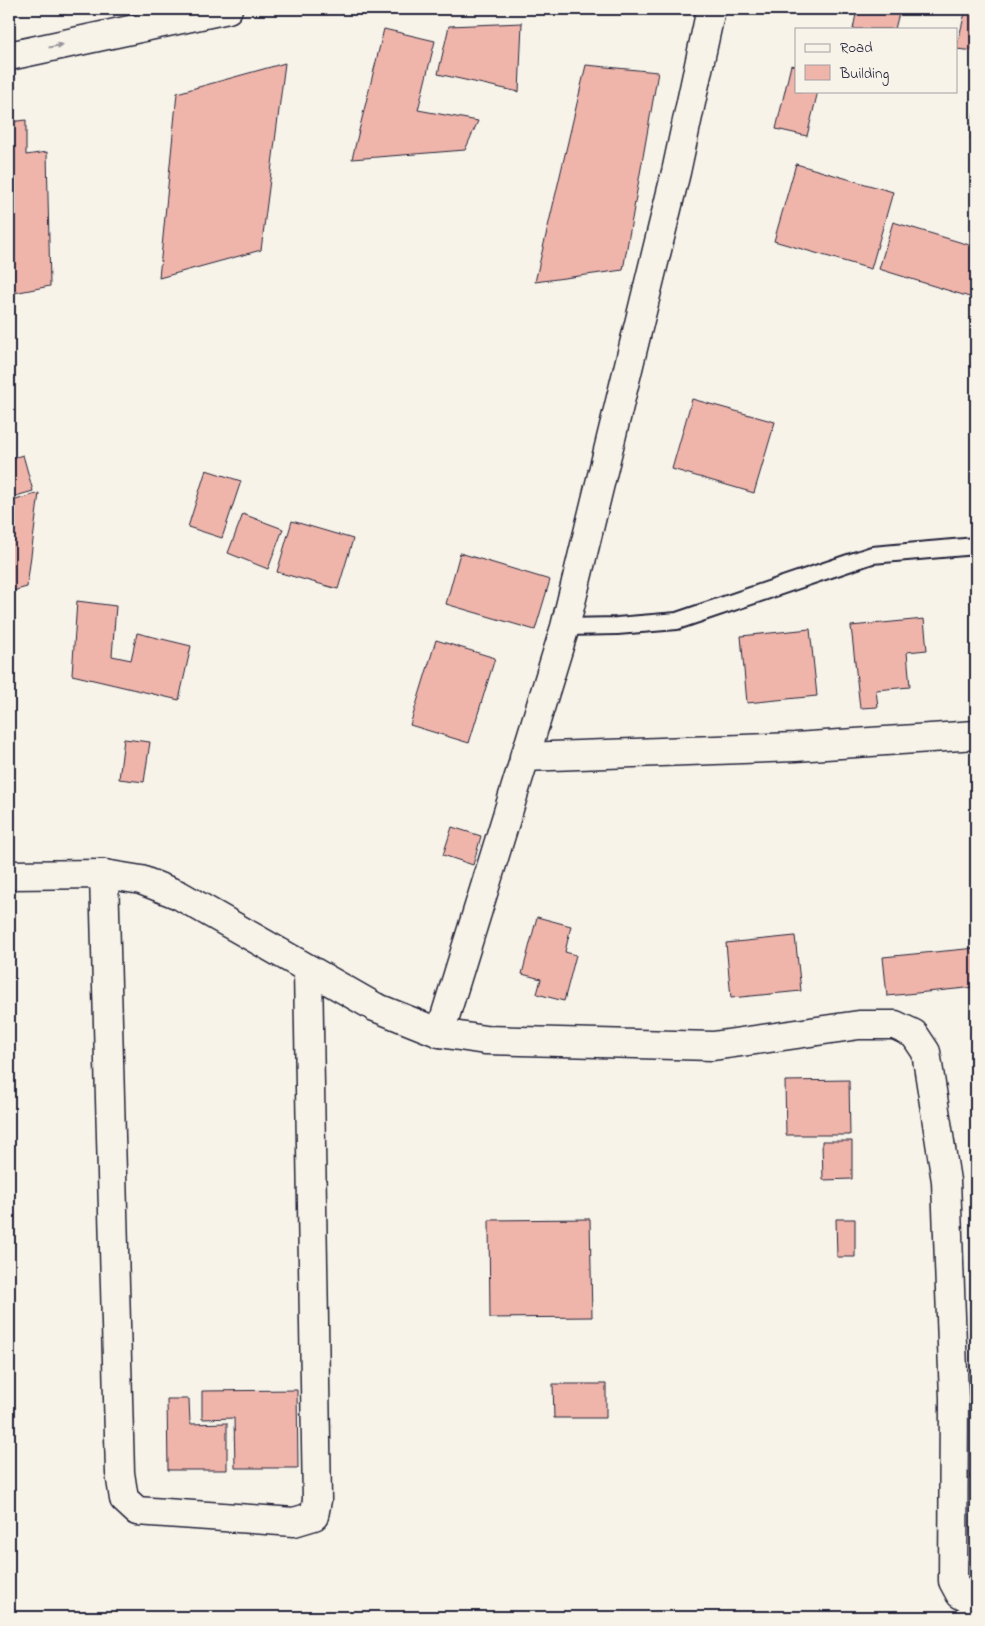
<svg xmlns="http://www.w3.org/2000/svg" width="985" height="1626" font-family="'Indie Flower',sans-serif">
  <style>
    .building { fill: #efb5aa; stroke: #22223b }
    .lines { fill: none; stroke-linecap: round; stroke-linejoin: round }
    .lane-casing { stroke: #22223b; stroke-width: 20 }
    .street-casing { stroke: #22223b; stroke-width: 31 }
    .primary-casing { stroke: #22223b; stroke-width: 31 }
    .lane { stroke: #f7f3e8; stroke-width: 16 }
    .street { stroke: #f7f3e8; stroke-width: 28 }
    .primary { stroke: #f7f3e8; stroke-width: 28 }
    .oneway { fill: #97959a }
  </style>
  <rect width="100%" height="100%" fill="#f7f3e8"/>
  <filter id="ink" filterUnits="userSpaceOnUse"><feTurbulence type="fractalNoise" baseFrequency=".02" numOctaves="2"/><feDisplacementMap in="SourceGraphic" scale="10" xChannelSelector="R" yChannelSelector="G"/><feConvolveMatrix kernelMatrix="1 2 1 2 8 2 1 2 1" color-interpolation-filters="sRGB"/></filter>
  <g filter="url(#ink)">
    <g class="building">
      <polygon points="857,9 900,9 895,29 853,29"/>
      <polygon points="966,9 976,9 976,51 956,49"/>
      <polygon points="522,23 519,92 438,74 449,26"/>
      <polygon points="384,29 435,41 418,110 478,121 465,150 352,159"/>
      <polygon points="285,63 261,250 159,278 177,93"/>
      <polygon points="586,65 658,72 623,270 535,282"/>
      <polygon points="791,65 796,66 796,91 818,91 807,136 776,129"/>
      <polygon points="976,103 976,141 970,140"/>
      <polygon points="26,120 26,155 47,152 50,286 9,294 9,122"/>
      <polygon points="796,164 893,192 871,269 774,241"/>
      <polygon points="893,222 976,247 976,299 879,269"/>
      <polygon points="692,399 775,422 754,493 672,469"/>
      <polygon points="23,455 33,491 9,498 9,459"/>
      <polygon points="206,470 241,481 222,538 188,527"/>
      <polygon points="39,493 27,587 9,592 9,502"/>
      <polygon points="243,514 283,529 268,569 228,553"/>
      <polygon points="292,521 353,539 338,589 277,572"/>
      <polygon points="460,553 550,580 535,630 446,604"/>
      <polygon points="77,601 116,606 112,656 131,660 137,633 191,646 179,700 72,675"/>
      <polygon points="924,619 927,650 907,652 910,687 876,690 878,707 860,708 851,626"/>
      <polygon points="810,629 817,696 747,703 741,636"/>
      <polygon points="436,640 495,658 469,743 410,725"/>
      <polygon points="124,739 150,742 144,782 119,779"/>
      <polygon points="452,827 481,836 473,865 443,855"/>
      <polygon points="537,917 571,926 565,952 576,955 564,1001 537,994 541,979 522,974"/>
      <polygon points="795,936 801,991 731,998 726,943"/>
      <polygon points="976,948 976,987 887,996 883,957"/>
      <polygon points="849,1080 850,1135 786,1135 785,1081"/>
      <polygon points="822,1141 852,1141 852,1179 823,1180"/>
      <polygon points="590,1219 592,1317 490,1318 489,1220"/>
      <polygon points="836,1219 855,1219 855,1257 837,1257"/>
      <polygon points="553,1384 606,1384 606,1418 554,1418"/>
      <polygon points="297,1390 298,1468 235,1468 234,1418 202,1419 202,1391"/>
      <polygon points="167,1399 189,1399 190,1424 227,1423 227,1470 168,1470"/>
    </g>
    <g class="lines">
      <g class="lane-casing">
        <polyline id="lane" points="565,627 617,626 677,621 872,555 976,546"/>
      </g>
      <g class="street-casing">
        <g id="street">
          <polyline points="524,757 795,747 976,735"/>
          <polyline points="104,874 120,1473 124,1499 137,1511 294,1522 314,1516 317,1500 308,969"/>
          <polyline points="9,875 104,874 141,880 179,895 375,1007 440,1033 485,1040 713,1046 859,1025 895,1025 914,1034 926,1052 946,1181 954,1398 953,1581 960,1594 976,1603"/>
          <polyline points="440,1033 565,627 676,172 711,9"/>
        </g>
      </g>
      <g class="primary-casing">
        <polyline id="primary" points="9,56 228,9"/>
      </g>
      <use href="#lane" class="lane"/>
      <use href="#street" class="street"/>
      <use href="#primary" class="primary"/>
    </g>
    <defs><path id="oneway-solid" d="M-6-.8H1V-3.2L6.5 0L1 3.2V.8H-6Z" transform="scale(1.25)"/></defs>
    <use class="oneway" href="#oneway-solid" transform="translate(56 46) rotate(-12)"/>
  </g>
  <rect width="985" height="1626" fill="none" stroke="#f7f3e8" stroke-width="30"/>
  <rect x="15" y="15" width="955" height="1596" fill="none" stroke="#22223b" stroke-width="2" filter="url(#ink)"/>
  <rect x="795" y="28" width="162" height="65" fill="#f7f3e8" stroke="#a29fa3"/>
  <rect x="805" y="44" width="25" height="8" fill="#f7f3e8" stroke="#a29fa3"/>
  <text x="840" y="52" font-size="15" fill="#22223b">Road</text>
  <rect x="805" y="65" width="25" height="15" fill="#efb5aa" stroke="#a29fa3"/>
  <text x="840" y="78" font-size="15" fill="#22223b">Building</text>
</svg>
